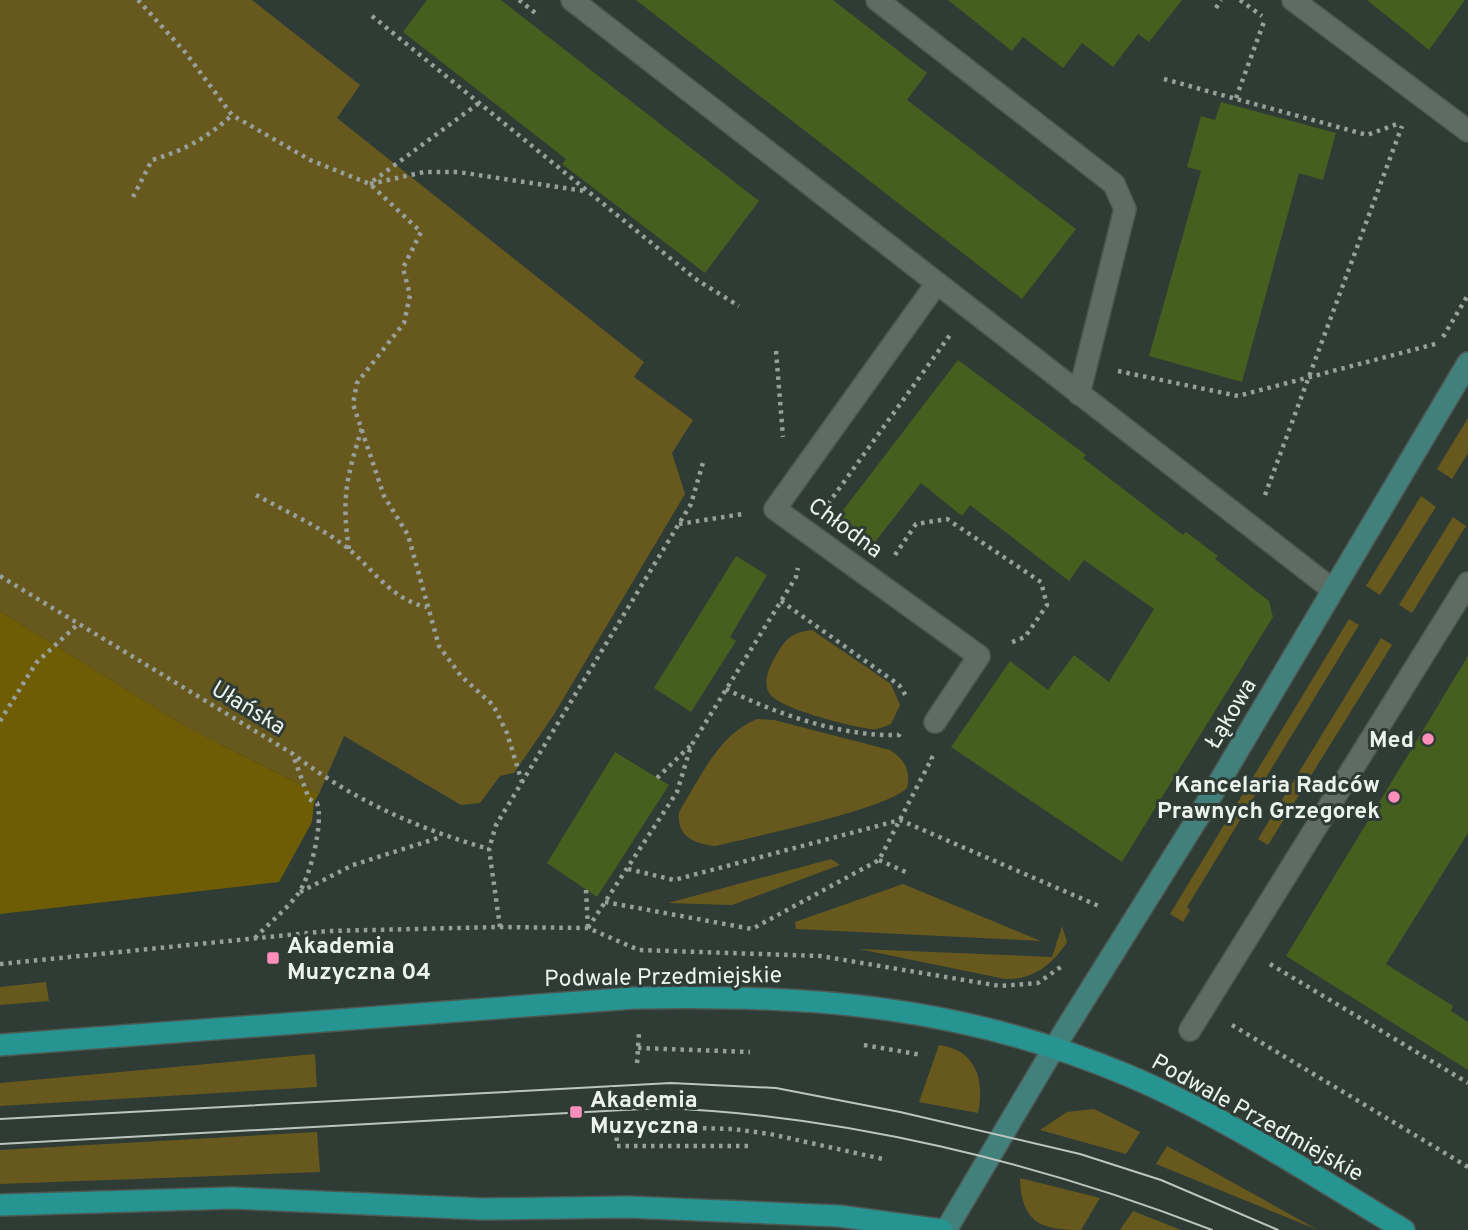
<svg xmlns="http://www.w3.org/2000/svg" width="1468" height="1230" font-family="Overpass,sans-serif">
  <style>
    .green { fill: #67591e }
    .forest { fill: #6f5d06 }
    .building { fill: #455f1e }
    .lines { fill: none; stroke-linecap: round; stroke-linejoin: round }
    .lane-casing { stroke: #4e5853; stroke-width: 24 }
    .street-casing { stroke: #4e5853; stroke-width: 24 }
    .secondary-casing { stroke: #4e5853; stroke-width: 24 }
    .primary-casing { stroke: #4e5853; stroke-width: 24 }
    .path { stroke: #97a09b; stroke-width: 4.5; stroke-dasharray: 3.5 5; stroke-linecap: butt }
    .lane { stroke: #5f6c65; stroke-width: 21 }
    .street { stroke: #5f6c65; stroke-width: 21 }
    .secondary { stroke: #42807b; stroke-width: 21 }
    .primary { stroke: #269491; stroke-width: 21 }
    .tram { stroke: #bdc5c1; stroke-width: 2 }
    .poi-dot { fill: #ff8ebb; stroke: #2f3b35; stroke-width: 2.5 }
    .labels { text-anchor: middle; stroke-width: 6; stroke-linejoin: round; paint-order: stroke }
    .street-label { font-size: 23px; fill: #ecf3ef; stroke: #2f3b35 }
    .poi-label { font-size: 23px; font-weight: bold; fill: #ecf3ef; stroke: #2f3b35; text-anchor: end }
  </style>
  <rect width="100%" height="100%" fill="#2f3b35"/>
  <g class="green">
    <polygon points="0,0 252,0 360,85 337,118 644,362 634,377 693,420 672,453 685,494 553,716 514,773 500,776 480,803 461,805 344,736 319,794 187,727 0,611"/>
    <polygon points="1468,418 1468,453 1452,479 1437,469"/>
    <polygon points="1421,496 1436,507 1380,595 1366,586"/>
    <polygon points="1453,517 1466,526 1412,613 1399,605"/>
    <polygon points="1349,619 1359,625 1187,907 1190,910 1183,922 1170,914"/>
    <path d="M812,630L891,684L900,705L891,724C884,727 877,730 870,729C850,726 779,709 769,693C762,679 771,664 778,652C787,637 794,632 812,630Z"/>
    <polygon points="1381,638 1392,645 1268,845 1258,839"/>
    <path d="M757,719L774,720L890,750C905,760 911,770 907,788C882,811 755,836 716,846C695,845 676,836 679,812C700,778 718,735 757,719Z"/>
    <polygon points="831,859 840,865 732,905 668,903"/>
    <polygon points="903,884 1041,941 796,929 795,922"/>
    <path d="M1062,926L1067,942C1052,965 1033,980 1005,979L859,949L1052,957Z"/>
    <polygon points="46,982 49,1001 0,1005 0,987"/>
    <path d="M939,1045C976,1050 985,1080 978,1113L919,1102Z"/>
    <polygon points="315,1054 317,1087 0,1106 0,1083"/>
    <polygon points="1094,1109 1140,1132 1126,1154 1040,1130 1067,1112"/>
    <polygon points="317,1132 320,1172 0,1184 0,1150"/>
    <polygon points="1167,1146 1178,1152 1318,1230 1156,1164"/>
    <path d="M1020,1178L1100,1198L1081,1230C1041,1230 1021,1223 1020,1178Z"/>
    <polygon points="1133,1211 1181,1230 1120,1230"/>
  </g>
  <polygon class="forest" points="0,611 187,727 319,794 314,802 312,822 279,882 0,914"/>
  <g class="building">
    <polygon points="427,0 501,0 759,201 705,273 562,164 566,159 403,32"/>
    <polygon points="636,0 833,0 927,73 907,100 1076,229 1022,299"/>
    <polygon points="948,0 1182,0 1149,42 1138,34 1113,67 1082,43 1063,68 1023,37 1012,51"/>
    <polygon points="1367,0 1465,0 1429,50"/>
    <polygon points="1221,102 1336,133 1323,180 1299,173 1242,382 1149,356 1201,171 1187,167 1201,116 1215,120"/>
    <polygon points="958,360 1086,455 1083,458 1183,535 1186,532 1218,556 1215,559 1269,601 1273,617 1122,862 951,747 1010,661 1048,690 1074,655 1109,682 1154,609 1084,560 1069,581 970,505 962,516 921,483 868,551 834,522"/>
    <polygon points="736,556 767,575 730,637 736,641 691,712 654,688"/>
    <polygon points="1468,656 1468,833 1386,964 1453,1006 1451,1011 1468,1022 1468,1070 1286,956"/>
    <polygon points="615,752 669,785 597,897 547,863"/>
  </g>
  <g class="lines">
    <g class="lane-casing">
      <g id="lane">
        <polyline points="877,0 1114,184 1125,209 1079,394"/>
        <polyline points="935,722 979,656 775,509 937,283"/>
      </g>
    </g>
    <g class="street-casing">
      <g id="street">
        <polyline points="572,0 1333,590"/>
        <polyline points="1293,0 1468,131"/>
        <polyline points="1190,1030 1468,583"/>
      </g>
    </g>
    <g class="secondary-casing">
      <polyline id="secondary" points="946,1230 1054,1048 1199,816 1468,363"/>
    </g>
    <g class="primary-casing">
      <g id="primary">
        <path d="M0,1045L634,998C809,994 963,1006 1127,1075C1224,1116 1314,1176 1404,1230"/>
        <polyline points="0,1205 232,1198 483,1209 627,1207 839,1216 942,1230"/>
      </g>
    </g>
    <g class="path">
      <polyline points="138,0 185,52 232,115 310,160 370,184 421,232 403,268 410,295 404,323 357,383 353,404 384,496 408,535 439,646 461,676 493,705 507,733 522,782"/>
      <polyline points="519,0 539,16"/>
      <polyline points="1240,0 1262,16"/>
      <polyline points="1216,8 1221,0"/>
      <polyline points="372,16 697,280 739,306"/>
      <polyline points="1164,79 1367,135 1400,123"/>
      <polyline points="1236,98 1265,19"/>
      <polyline points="373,181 479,103"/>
      <polyline points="370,184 424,172 458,172 585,191"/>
      <path d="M133,197L152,160C185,150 207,138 232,115"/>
      <polyline points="1443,337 1468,295"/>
      <polyline points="776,351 783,437"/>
      <polyline points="1118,371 1238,396 1439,343"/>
      <path d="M256,495C287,512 323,528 350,550C375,572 393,600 427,607"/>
      <polyline points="1265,495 1402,126"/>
      <polyline points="828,504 950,335"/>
      <polyline points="679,524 743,514"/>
      <path d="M349,549C341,498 347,476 362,428"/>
      <polyline points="895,555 916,524 947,519 1041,582 1047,605 1025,637 1010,643"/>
      <path d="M0,576L293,754C351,799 418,829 489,849"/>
      <polyline points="781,601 899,685 908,699"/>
      <path d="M726,689C776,714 843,737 899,735L900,732"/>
      <polyline points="0,721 36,663 78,624"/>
      <polyline points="657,778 690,746"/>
      <polyline points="879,860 908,873"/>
      <polyline points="628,869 674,880 900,820 1101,907"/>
      <polyline points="586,890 588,927"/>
      <polyline points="300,892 353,865 441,837"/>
      <polyline points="605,902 752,929 879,860 932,758 930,757"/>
      <polyline points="500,927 489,849 496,825 691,504 704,459"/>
      <polyline points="588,928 677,792 691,746 796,577 798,568"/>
      <path d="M255,938C269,923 286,910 298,894C310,878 324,822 317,803L309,799L293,755"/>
      <polyline points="0,964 328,931 500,927 588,928 639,950 820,956 1000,986 1038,983 1062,966"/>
      <polyline points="1270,964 1468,1083"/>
      <polyline points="1232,1025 1468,1167"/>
      <polyline points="864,1045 922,1055"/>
      <polyline points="638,1048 750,1052"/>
      <polyline points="637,1063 639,1033"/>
      <polyline points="748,1146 617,1146 616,1126 733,1129 770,1134 883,1159"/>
    </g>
    <use href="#lane" class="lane"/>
    <use href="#street" class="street"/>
    <use href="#secondary" class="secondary"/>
    <use href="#primary" class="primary"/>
    <g class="tram">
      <polyline points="0,1119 671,1083 776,1088 900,1112 1080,1154 1161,1180 1278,1230"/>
      <path d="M0,1144L661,1108C844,1115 1041,1163 1212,1230"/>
    </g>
  </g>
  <g class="poi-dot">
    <circle cx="1428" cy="739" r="7"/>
    <circle cx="1394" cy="797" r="7"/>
    <rect x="266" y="951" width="14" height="14" rx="3.5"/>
    <rect x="569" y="1105" width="14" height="14" rx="3.5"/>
  </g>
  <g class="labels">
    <g class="street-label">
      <text transform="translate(846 527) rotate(36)" y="8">Chłodna</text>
      <text transform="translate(249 707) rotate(31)" y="8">Ułańska</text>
      <text transform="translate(1230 713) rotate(-59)" y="8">Łąkowa</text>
      <text transform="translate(663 976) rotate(-1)" y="8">Podwale Przedmiejskie</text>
      <text transform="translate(1258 1117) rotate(29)" y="8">Podwale Przedmiejskie</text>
    </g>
    <g class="poi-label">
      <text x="1414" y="747">Med</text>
      <text x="1380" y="792">Kancelaria Radców<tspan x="1380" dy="26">Prawnych Grzegorek</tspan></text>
      <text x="287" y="953" text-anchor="start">Akademia<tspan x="287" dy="26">Muzyczna 04</tspan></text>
      <text x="590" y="1107" text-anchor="start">Akademia<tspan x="590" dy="26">Muzyczna</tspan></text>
    </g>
  </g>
</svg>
